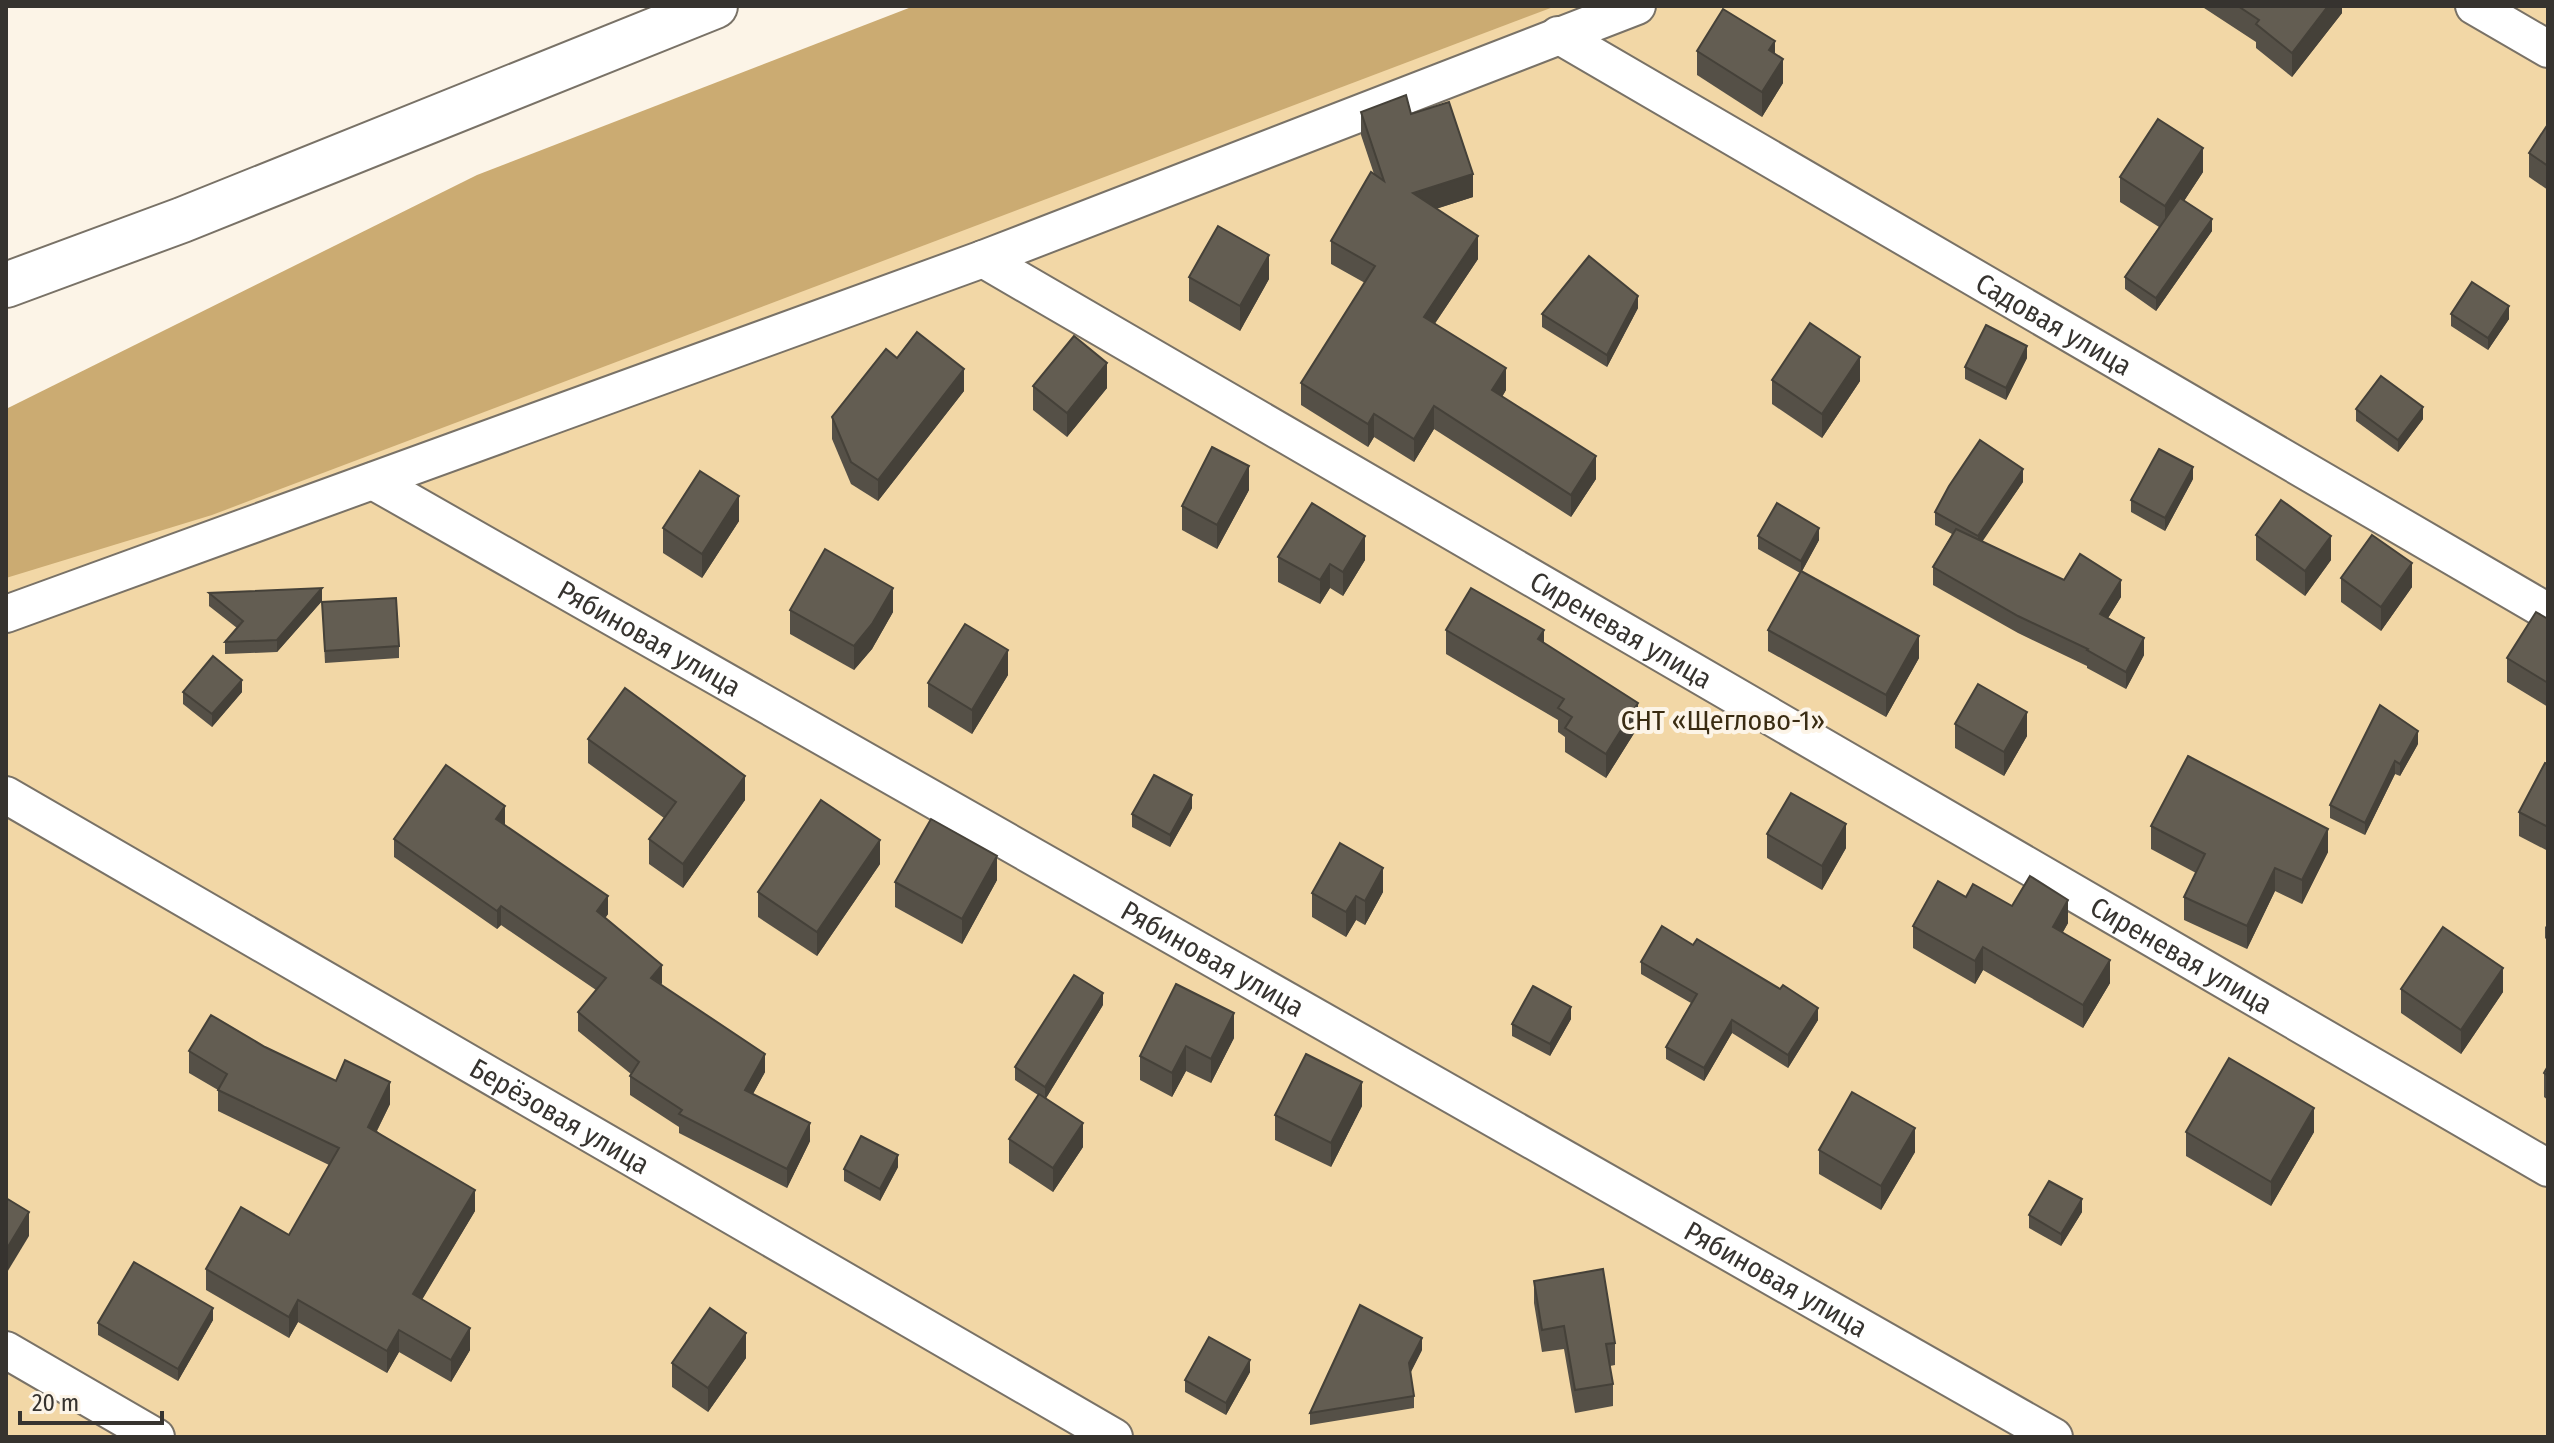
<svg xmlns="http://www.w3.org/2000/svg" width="2554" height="1443" font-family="'Fira Sans Condensed',sans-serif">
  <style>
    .green { fill: #f2d7a6 }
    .forest { fill: #cbab72 }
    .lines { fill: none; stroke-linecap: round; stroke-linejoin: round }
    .minor-casing { stroke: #797267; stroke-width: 40 }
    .secondary-casing { stroke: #797267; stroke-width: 48 }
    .minor { stroke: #fff; stroke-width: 36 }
    .secondary { stroke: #fff; stroke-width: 44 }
    .wall { fill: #555047 }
    .shaded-wall { fill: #454139 }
    .building { fill: #635d52; stroke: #454139; stroke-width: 2 }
    .labels { text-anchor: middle; stroke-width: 8; stroke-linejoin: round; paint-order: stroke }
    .street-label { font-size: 28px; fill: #36332f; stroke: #fcf4e7 }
    .park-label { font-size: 28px; fill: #3a2c12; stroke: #fcf4e7 }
  </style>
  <rect width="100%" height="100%" fill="#fcf4e7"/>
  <polygon class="green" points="1464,6 2548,6 2548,1437 6,1437 6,525"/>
  <polygon class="forest" points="914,6 1556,6 212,515 6,578 6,409 477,175"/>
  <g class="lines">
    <g class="minor-casing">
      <g id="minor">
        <polyline points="2474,6 2548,49"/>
        <path id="s1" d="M1558,35L2548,612"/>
        <path id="s2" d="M983,259L2548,1168"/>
        <path id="s3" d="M373,481L2054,1437"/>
        <polyline points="6,614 983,259 1637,6"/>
        <path id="s4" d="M6,795L1114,1437"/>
        <polyline points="6,1350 156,1437"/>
      </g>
    </g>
    <g class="secondary-casing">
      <polyline id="secondary" points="6,285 182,220 715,6"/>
    </g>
    <use href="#minor" class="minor"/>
    <use href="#secondary" class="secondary"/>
  </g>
  <g class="wall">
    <polygon points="2201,6 2342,6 2342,13 2292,77 2256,48 2256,42"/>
    <polygon points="1697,51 1775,54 1783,83 1762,117 1697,75"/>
    <polygon points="1361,112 1411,114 1473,197 1436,209 1478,259 1435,323 1506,390 1502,397 1596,479 1571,517 1434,429 1414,462 1374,437 1368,447 1301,405 1301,383 1365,283 1331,264 1331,241 1374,174 1361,135"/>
    <polygon points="2548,124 2548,190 2529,177 2529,153"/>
    <polygon points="2203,172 2184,201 2212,231 2156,311 2125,289 2125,277 2159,227 2120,202 2120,177"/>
    <polygon points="1189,277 1269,279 1240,331 1189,301"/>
    <polygon points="1638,308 1607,367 1542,327 1542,314"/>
    <polygon points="2451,314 2509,319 2488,350 2451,326"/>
    <polygon points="897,358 964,391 878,501 851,484 832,439 832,417"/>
    <polygon points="2027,358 2006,400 1965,379 1965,367"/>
    <polygon points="1772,380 1860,381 1822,438 1772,404"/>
    <polygon points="1033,386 1107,388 1067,437 1033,410"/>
    <polygon points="2356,409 2423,419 2398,452 2356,421"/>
    <polygon points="2193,479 2165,531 2131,512 2131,500"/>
    <polygon points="2023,482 1982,541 2064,580 2121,597 2108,618 2144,655 2126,689 2087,668 2087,666 2018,633 1933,585 1933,567 1952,534 1935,525 1935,512"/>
    <polygon points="1249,490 1217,549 1182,530 1182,506"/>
    <polygon points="739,521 702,578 663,553 663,528"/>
    <polygon points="2256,535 2331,560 2305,596 2256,560"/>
    <polygon points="1758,536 1819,540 1802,571 1919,658 1886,717 1768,651 1768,630 1800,573 1758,549"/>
    <polygon points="1278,557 1365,560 1343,596 1330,588 1320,604 1278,582"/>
    <polygon points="2341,578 2412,587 2381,631 2341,602"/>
    <polygon points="209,593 322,601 277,652 225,654 225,642 237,628 209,606"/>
    <polygon points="322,602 399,646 399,658 325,663"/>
    <polygon points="790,610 893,612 872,649 854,670 790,634"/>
    <polygon points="2548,619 2548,707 2507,682 2507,658"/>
    <polygon points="1446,630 1544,643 1638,727 1606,778 1565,752 1565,737 1558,732 1558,720 1446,654"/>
    <polygon points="1008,675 972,734 928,707 928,683"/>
    <polygon points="183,692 242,692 212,727 183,704"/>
    <polygon points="1955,724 2027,736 2004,776 1955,748"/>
    <polygon points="588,739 745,800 683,888 649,864 649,839 664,818 588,763"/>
    <polygon points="2418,744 2400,776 2395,774 2365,835 2330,818 2330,805"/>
    <polygon points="2548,764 2548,851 2519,836 2519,812"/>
    <polygon points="1192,808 1170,847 1132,827 1132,814"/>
    <polygon points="505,825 608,914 605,918 662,983 661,985 765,1072 753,1094 810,1141 787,1188 679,1133 679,1127 630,1095 630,1076 631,1074 578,1031 578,1012 596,990 501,925 497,929 394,857 394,839"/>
    <polygon points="2151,826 2328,852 2302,904 2275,891 2247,949 2184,920 2184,897 2196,873 2151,849"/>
    <polygon points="1767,834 1846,848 1822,890 1767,858"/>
    <polygon points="880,864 817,956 758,917 758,892"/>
    <polygon points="997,880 962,944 895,907 895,882"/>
    <polygon points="1383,892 1365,925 1356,920 1346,937 1312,917 1312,893"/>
    <polygon points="1966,897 2012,906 2068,923 2063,932 2110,983 2083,1028 1983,970 1975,984 1913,948 1913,926"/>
    <polygon points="2545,926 2548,929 2548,941 2545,938"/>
    <polygon points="1641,962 1818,1020 1788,1068 1732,1033 1704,1081 1666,1059 1666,1047 1691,1003 1641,974"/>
    <polygon points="2401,989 2503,992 2461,1054 2401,1013"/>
    <polygon points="1103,1005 1046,1098 1083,1147 1053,1192 1009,1163 1009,1139 1038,1095 1015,1080 1015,1067"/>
    <polygon points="1571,1019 1550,1056 1512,1036 1512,1024"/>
    <polygon points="1234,1038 1211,1083 1186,1071 1172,1097 1140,1080 1140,1056"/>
    <polygon points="265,1047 336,1081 390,1104 377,1131 475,1211 422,1299 470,1350 451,1382 399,1352 387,1373 298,1322 289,1338 206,1290 206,1269 289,1235 329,1165 218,1111 218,1090 189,1073 189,1051"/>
    <polygon points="2548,1066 2548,1100 2544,1097 2544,1073"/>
    <polygon points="1362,1106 1331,1167 1275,1140 1275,1115"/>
    <polygon points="2186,1132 2314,1132 2271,1206 2186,1156"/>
    <polygon points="1819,1150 1915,1152 1881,1210 1819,1174"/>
    <polygon points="898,1167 880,1201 844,1181 844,1169"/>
    <polygon points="2082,1212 2061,1246 2029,1228 2029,1215"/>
    <polygon points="1534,1281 1615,1343 1615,1365 1610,1366 1613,1384 1613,1406 1575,1413 1564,1349 1542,1352 1534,1303"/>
    <polygon points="213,1320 178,1381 98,1335 98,1323"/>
    <polygon points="1422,1350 1410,1373 1414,1396 1414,1408 1310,1425 1310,1413"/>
    <polygon points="746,1358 708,1412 672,1387 672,1363"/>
    <polygon points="1250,1372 1226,1415 1185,1392 1185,1380"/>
  </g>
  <g class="shaded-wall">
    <polygon points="2328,6 2342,6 2342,13 2292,77 2292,53"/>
    <polygon points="1775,41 1775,66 1769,50"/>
    <polygon points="1783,59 1783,83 1762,117 1762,92"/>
    <polygon points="2203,148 2203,172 2165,230 2165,206"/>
    <polygon points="1473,174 1473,197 1413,216 1413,193"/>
    <polygon points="2212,219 2212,231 2156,311 2156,298"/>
    <polygon points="1478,236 1478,259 1424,340 1424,317"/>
    <polygon points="1269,255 1269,279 1240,331 1240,306"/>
    <polygon points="1638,296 1638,308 1607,367 1607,355"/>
    <polygon points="2509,306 2509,319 2488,350 2488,338"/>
    <polygon points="2027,346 2027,358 2006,400 2006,388"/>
    <polygon points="1860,357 1860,381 1822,438 1822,414"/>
    <polygon points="1107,363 1107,388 1067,437 1067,413"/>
    <polygon points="1506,368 1506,390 1492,413 1492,390"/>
    <polygon points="964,369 964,391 878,501 878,480"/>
    <polygon points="1434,406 1434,429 1414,462 1414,439"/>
    <polygon points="2423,407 2423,419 2398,452 2398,440"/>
    <polygon points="1374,414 1374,437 1368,447 1368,424"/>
    <polygon points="1596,456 1596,479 1571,517 1571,495"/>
    <polygon points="1249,466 1249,490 1217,549 1217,525"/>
    <polygon points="2193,467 2193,479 2165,531 2165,518"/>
    <polygon points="2023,469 2023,482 1978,548 1978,536"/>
    <polygon points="739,496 739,521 702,578 702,554"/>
    <polygon points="1819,528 1819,540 1801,573 1801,561"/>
    <polygon points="1365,536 1365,560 1343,596 1343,572"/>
    <polygon points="2331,536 2331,560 2305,596 2305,571"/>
    <polygon points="2412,563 2412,587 2381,631 2381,607"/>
    <polygon points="1330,564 1330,588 1320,604 1320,580"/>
    <polygon points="2121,580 2121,597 2100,631 2100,614"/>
    <polygon points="322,588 322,601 277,652 277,640"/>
    <polygon points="893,588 893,612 872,649 854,670 854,646"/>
    <polygon points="1544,630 1544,654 1538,639"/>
    <polygon points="1919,636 1919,658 1886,717 1886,695"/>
    <polygon points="2144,638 2144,655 2126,689 2126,672"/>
    <polygon points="1008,650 1008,675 972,734 972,710"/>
    <polygon points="242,680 242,692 212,727 212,714"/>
    <polygon points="1638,703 1638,727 1606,778 1606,754"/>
    <polygon points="2027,712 2027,736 2004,776 2004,752"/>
    <polygon points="2418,731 2418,744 2400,776 2400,764"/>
    <polygon points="2395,761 2395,774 2365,835 2365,823"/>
    <polygon points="745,776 745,800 683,888 683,864"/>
    <polygon points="1192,795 1192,808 1170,847 1170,835"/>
    <polygon points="505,806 505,825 496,819"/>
    <polygon points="1846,824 1846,848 1822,890 1822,866"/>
    <polygon points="2328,829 2328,852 2302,904 2302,880"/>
    <polygon points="880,840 880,864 817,956 817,932"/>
    <polygon points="997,856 997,880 962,944 962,919"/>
    <polygon points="1383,868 1383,892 1365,925 1365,901"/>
    <polygon points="2275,868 2275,891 2247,949 2247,926"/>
    <polygon points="608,896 608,914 597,930 597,911"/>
    <polygon points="1356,896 1356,920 1346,937 1346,912"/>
    <polygon points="2068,900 2068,923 2053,949 2053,927"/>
    <polygon points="501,906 501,925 497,929 497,911"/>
    <polygon points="1983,947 1983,970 1975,984 1975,961"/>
    <polygon points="2110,960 2110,983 2083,1028 2083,1005"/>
    <polygon points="662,965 662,983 651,997 651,978"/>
    <polygon points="2503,968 2503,992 2461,1054 2461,1030"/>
    <polygon points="1103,993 1103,1005 1045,1100 1045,1087"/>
    <polygon points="1571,1007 1571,1019 1550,1056 1550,1044"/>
    <polygon points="1818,1008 1818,1020 1788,1068 1788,1055"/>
    <polygon points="1234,1013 1234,1038 1211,1083 1211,1059"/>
    <polygon points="1732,1020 1732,1033 1704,1081 1704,1068"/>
    <polygon points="1186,1046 1186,1071 1172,1097 1172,1073"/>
    <polygon points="765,1054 765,1072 745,1108 745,1090"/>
    <polygon points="390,1082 390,1104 368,1148 368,1127"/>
    <polygon points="1362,1082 1362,1106 1331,1167 1331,1143"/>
    <polygon points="2314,1108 2314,1132 2271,1206 2271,1182"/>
    <polygon points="810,1123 810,1141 787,1188 787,1169"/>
    <polygon points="1083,1123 1083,1147 1053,1192 1053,1168"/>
    <polygon points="1915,1128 1915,1152 1881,1210 1881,1186"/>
    <polygon points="898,1155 898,1167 880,1201 880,1189"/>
    <polygon points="475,1190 475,1211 413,1315 413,1294"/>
    <polygon points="2082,1199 2082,1212 2061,1246 2061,1234"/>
    <polygon points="29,1212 29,1236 6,1274 6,1250"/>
    <polygon points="298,1300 298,1322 289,1338 289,1317"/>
    <polygon points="213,1308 213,1320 178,1381 178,1369"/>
    <polygon points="470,1328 470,1350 451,1382 451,1360"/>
    <polygon points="399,1330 399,1352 387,1373 387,1351"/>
    <polygon points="746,1333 746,1358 708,1412 708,1388"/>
    <polygon points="1422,1338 1422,1350 1409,1376 1409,1363"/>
    <polygon points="1250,1360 1250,1372 1226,1415 1226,1403"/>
  </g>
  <g class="building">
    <polygon points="2238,6 2328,6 2292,53 2256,24 2259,20"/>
    <polygon points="1723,9 1775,41 1769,50 1783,59 1762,92 1697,51"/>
    <polygon points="1406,95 1411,114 1449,102 1473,174 1413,193 1478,236 1424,317 1506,368 1492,390 1596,456 1571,495 1434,406 1414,439 1374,414 1368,424 1301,383 1375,266 1331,241 1371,172 1384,181 1361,112"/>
    <polygon points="2158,119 2203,148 2165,206 2120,177"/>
    <polygon points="2548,124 2548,166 2529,153"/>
    <polygon points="2180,198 2212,219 2156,298 2125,277"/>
    <polygon points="1218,226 1269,255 1240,306 1189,277"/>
    <polygon points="1589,256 1638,296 1607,355 1542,314"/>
    <polygon points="2472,282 2509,306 2488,338 2451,314"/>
    <polygon points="1810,323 1860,357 1822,414 1772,380"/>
    <polygon points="1986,325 2027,346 2006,388 1965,367"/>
    <polygon points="917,332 964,369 878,480 851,462 832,417 886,349 897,358"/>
    <polygon points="1074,336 1107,363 1067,413 1033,386"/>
    <polygon points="2381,376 2423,407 2398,440 2356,409"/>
    <polygon points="1980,440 2023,469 1978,536 1935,512 1949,486"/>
    <polygon points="1212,447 1249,466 1217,525 1182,506"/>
    <polygon points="2159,449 2193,467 2165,518 2131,500"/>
    <polygon points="700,471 739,496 702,554 663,528"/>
    <polygon points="2281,500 2331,536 2305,571 2256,535"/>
    <polygon points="1312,503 1365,536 1343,572 1330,564 1320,580 1278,557"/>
    <polygon points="1777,503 1819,528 1801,561 1758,536"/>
    <polygon points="1956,529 2064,580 2080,554 2121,580 2100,614 2144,638 2126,672 2087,650 2088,649 2018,616 1933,567"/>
    <polygon points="2372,535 2412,563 2381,607 2341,578"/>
    <polygon points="825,549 893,588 872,624 854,646 790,610"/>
    <polygon points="1801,571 1919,636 1886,695 1768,630"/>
    <polygon points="322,588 277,640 225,642 243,621 209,593"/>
    <polygon points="1471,588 1544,630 1538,639 1638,703 1606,754 1565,728 1572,717 1558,708 1564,699 1446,630"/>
    <polygon points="396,598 399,646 325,651 322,602"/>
    <polygon points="2536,612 2548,619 2548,683 2507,658"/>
    <polygon points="965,624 1008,650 972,710 928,683"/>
    <polygon points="213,656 242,680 212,714 183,692"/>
    <polygon points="1978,684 2027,712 2004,752 1955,724"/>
    <polygon points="625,688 745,776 683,864 649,839 676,802 588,739"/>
    <polygon points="2380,705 2418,731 2400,764 2395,761 2365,823 2330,805"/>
    <polygon points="2188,756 2328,829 2302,880 2275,868 2247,926 2184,897 2205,854 2151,826"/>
    <polygon points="2545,763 2548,764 2548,827 2519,812"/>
    <polygon points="446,765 505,806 496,819 608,896 597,911 662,965 651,978 765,1054 745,1090 810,1123 787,1169 679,1114 682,1110 630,1076 639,1062 578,1012 606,978 501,906 497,911 394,839"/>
    <polygon points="1154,775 1192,795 1170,835 1132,814"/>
    <polygon points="1791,793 1846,824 1822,866 1767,834"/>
    <polygon points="821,800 880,840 817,932 758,892"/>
    <polygon points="931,819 997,856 962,919 895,882"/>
    <polygon points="1340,843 1383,868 1365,901 1356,896 1346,912 1312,893"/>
    <polygon points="2030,876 2068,900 2053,927 2110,960 2083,1005 1983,947 1975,961 1913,926 1938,881 1966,897 1973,884 2012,906"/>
    <polygon points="1662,926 1693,945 1697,939 1780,989 1783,985 1818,1008 1788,1055 1732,1020 1704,1068 1666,1047 1697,994 1641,962"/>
    <polygon points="2443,927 2503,968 2461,1030 2401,989"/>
    <polygon points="1074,975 1103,993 1045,1087 1015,1067"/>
    <polygon points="1176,984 1234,1013 1211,1059 1186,1046 1172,1073 1140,1056"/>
    <polygon points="1533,986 1571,1007 1550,1044 1512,1024"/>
    <polygon points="211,1015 265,1047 336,1081 345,1060 390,1082 368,1127 475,1190 413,1294 470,1328 451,1360 399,1330 387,1351 298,1300 289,1317 206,1269 241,1207 289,1235 339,1148 218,1090 227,1074 189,1051"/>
    <polygon points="1306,1054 1362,1082 1331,1143 1275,1115"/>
    <polygon points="2229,1058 2314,1108 2271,1182 2186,1132"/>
    <polygon points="2548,1066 2548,1076 2544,1073"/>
    <polygon points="1852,1092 1915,1128 1881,1186 1819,1150"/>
    <polygon points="1039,1094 1083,1123 1053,1168 1009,1139"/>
    <polygon points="861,1136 898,1155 880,1189 844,1169"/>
    <polygon points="2049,1181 2082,1199 2061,1234 2029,1215"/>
    <polygon points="6,1198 29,1212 6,1250"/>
    <polygon points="134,1262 213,1308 178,1369 98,1323"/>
    <polygon points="1603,1269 1615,1343 1606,1344 1613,1384 1575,1390 1564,1326 1542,1330 1534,1281"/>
    <polygon points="1360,1305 1422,1338 1409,1363 1414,1396 1310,1413"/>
    <polygon points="710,1308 746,1333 708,1388 672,1363"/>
    <polygon points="1209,1337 1250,1360 1226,1403 1185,1380"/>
  </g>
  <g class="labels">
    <g class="street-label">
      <text dy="10" stroke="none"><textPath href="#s1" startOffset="574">Садовая улица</textPath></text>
      <text dy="10" stroke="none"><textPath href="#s2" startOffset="738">Сиреневая улица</textPath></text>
      <text dy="10" stroke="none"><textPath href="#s3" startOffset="318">Рябиновая улица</textPath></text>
      <text dy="10" stroke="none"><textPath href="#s2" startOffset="1386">Сиреневая улица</textPath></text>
      <text dy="10" stroke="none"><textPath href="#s3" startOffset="966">Рябиновая улица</textPath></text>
      <text dy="10" stroke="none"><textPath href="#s4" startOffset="640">Берёзовая улица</textPath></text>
      <text dy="10" stroke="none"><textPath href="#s3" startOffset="1614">Рябиновая улица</textPath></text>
    </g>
    <g class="park-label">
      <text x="1723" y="730">СНТ «Щеглово-1»</text>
    </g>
  </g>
  <rect width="2554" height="1443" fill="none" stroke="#36332f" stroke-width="16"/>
  <path d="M20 1411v12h142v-12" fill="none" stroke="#36332f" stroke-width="4"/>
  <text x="32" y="1411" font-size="24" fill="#36332f" stroke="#fcf4e7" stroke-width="6" paint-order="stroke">20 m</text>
</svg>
